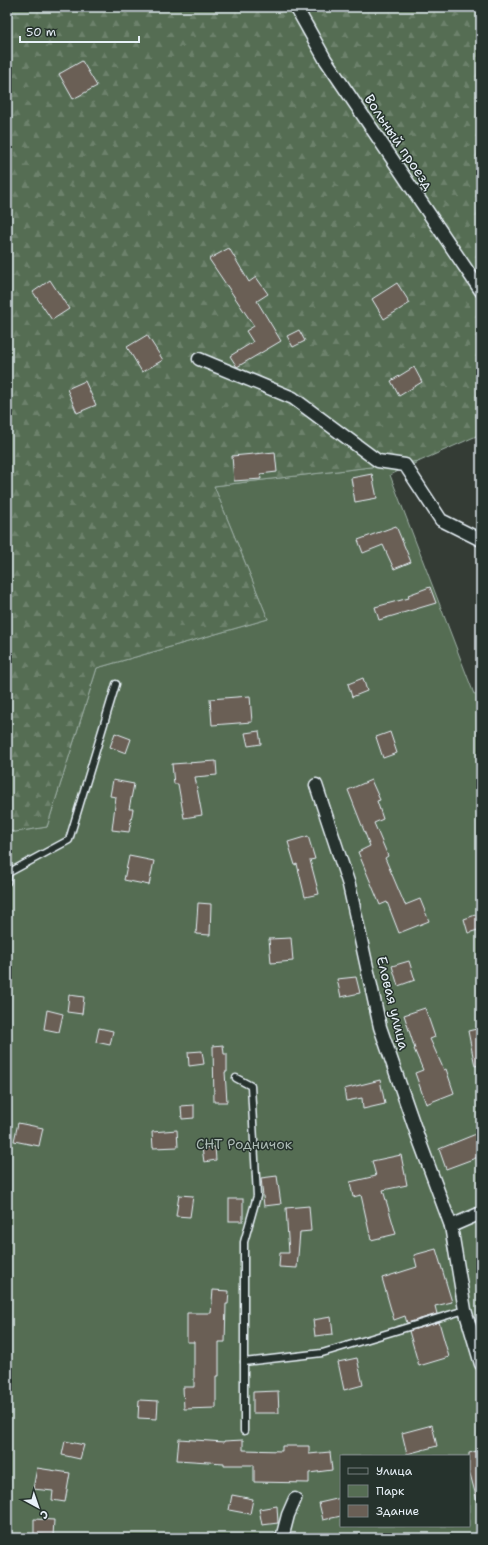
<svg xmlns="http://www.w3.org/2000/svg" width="488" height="1545" font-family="'Shantell Sans',sans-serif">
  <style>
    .green { fill: #556d53; stroke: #9eafa6; fill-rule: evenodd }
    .forest { fill: url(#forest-firs); stroke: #9eafa6 }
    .building { fill: #6a5f55; stroke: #e8f1f8 }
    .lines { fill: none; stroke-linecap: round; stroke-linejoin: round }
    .service-casing { stroke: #e8f1f8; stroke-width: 9 }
    .minor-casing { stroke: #e8f1f8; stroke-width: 15 }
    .service { stroke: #26332d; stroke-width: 6 }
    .minor { stroke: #26332d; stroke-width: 12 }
    .labels { text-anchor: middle; stroke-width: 3; stroke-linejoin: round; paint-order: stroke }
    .street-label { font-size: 14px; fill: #e8f1f8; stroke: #26332d }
    .park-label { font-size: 14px; fill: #adbcb6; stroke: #26332d }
  </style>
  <defs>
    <pattern id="forest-firs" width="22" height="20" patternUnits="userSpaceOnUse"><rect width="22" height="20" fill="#556d53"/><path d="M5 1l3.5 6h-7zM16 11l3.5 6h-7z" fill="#6d826c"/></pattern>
  </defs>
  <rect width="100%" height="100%" fill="#343c35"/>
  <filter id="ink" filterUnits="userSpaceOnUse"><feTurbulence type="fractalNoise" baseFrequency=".025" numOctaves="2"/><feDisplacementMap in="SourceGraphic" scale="8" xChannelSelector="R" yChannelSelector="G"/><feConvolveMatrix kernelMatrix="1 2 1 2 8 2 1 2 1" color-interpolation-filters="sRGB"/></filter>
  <g filter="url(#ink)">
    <path class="green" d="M420,461L390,475L474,694L481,692V1538H7V830L15,832L47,827L97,668L268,619L214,486ZM341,1456H469V1526H341Z"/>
    <polygon class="forest" points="7,7 481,7 481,434 420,461 214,486 268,619 97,668 47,827 15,832 7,830"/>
    <g class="building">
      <polygon points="82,61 97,86 73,99 59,74"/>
      <polygon points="229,248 249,282 256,277 268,294 257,301 281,341 237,367 230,356 253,342 246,331 254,326 209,259"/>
      <polygon points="50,280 69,309 52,320 33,292"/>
      <polygon points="397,283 410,303 384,319 372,299"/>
      <polygon points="299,330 305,341 293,347 287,336"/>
      <polygon points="147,335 163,360 142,372 127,347"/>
      <polygon points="414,367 422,382 399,396 391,381"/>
      <polygon points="85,381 96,405 77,413 67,389"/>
      <polygon points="275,452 277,472 260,474 261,479 234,481 232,456"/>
      <polygon points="372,474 377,498 355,502 351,478"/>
      <polygon points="396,526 411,562 394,569 383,545 363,553 358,540"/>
      <polygon points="430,587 436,603 379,620 375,607 409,598 408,595"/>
      <polygon points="363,678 367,691 352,697 348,684"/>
      <polygon points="250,696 252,722 212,725 210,699"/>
      <polygon points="259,731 261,744 248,746 245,733"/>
      <polygon points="390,732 397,753 383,758 376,737"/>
      <polygon points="115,733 131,739 126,753 110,747"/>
      <polygon points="216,761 217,775 195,777 202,815 184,818 178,784 174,784 172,764"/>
      <polygon points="113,780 134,784 129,809 133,809 129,832 112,830 116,797 110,796"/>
      <polygon points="371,780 380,800 377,801 383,819 374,823 388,856 385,858 405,905 420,899 429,921 399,933 387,902 380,905 358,852 370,846 348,790"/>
      <polygon points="308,836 315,859 310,860 319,894 305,897 297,864 295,865 288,842"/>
      <polygon points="129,856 154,861 149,885 124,880"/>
      <polygon points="198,903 211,904 210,935 196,934"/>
      <polygon points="481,913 481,929 468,933 464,919"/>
      <polygon points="291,938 293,961 271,963 269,939"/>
      <polygon points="409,961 415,980 398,986 392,966"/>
      <polygon points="356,977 360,993 341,997 337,979"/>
      <polygon points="69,995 84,997 82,1014 67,1012"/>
      <polygon points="425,1008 435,1037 430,1039 444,1070 446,1069 454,1093 426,1104 415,1073 423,1070 414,1049 415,1049 404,1015"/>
      <polygon points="47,1010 63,1014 59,1032 44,1029"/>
      <polygon points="99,1028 113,1031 110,1045 96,1042"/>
      <polygon points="481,1028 481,1065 475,1066 468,1031"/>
      <polygon points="223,1045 224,1054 227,1054 227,1072 225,1072 227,1102 214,1102 213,1046"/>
      <polygon points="202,1051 204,1064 189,1066 188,1052"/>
      <polygon points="380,1080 385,1104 363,1109 362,1098 346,1101 344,1089"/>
      <polygon points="194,1105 194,1118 182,1119 181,1106"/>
      <polygon points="18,1123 43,1128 39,1146 14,1141"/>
      <polygon points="177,1130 178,1147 153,1148 152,1132"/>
      <polygon points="481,1132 481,1156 446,1169 439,1149"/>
      <polygon points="215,1147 216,1160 204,1162 202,1148"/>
      <polygon points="401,1155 407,1185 383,1190 396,1234 371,1240 361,1195 353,1197 350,1182 376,1176 372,1161"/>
      <polygon points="277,1176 281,1204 264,1206 261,1178"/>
      <polygon points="179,1195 193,1196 190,1217 176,1216"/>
      <rect x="229" y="1199" width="14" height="22"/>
      <polygon points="309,1206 311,1231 300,1232 297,1268 279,1267 280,1253 289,1253 286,1208"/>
      <polygon points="436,1249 452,1302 435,1306 437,1314 407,1323 405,1316 394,1320 382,1278 417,1267 414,1255"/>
      <polygon points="213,1290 229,1291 228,1304 226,1304 225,1342 219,1342 219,1376 216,1376 216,1408 184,1409 183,1387 194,1387 194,1342 187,1342 187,1313 211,1313"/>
      <polygon points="331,1317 333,1334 315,1336 313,1320"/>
      <polygon points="439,1322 449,1357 419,1366 409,1331"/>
      <polygon points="357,1358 363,1385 344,1390 338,1362"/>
      <polygon points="278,1391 279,1413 253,1413 253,1392"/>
      <polygon points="139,1400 158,1401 157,1419 138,1418"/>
      <polygon points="432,1425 437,1446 407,1454 402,1433"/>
      <polygon points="179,1439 224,1442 224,1441 243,1440 243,1450 282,1451 282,1446 309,1446 309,1454 330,1452 332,1470 309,1473 309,1483 254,1482 254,1465 224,1465 224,1463 177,1460"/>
      <polygon points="65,1441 84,1445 80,1459 62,1455"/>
      <polygon points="481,1450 481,1499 477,1500 469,1470 469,1453"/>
      <polygon points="37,1468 70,1473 65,1502 52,1500 53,1491 33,1489"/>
      <polygon points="232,1495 253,1499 250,1514 229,1510"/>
      <polygon points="341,1498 341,1516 323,1520 319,1503"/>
      <polygon points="277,1506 278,1523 262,1525 259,1509"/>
      <polygon points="34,1519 54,1520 53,1536 34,1534"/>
    </g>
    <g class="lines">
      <g class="service-casing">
        <g id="service">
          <polyline points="7,882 8,873 69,840 116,684"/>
          <polyline points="236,1078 251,1086 257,1196 244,1242 244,1362"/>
          <polyline points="244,1431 244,1362 322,1353 465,1310"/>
        </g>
      </g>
      <g class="minor-casing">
        <g id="minor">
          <polyline points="296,7 325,59 481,291"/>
          <polyline points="199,359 293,398 378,461 405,465 441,520 481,540"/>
          <polyline points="316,785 349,885 380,1027 418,1137 451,1226"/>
          <polyline points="481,1213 451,1226 465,1310 481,1364"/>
          <polyline points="282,1538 288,1515 295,1499"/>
        </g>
      </g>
      <use href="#service" class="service"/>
      <use href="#minor" class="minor"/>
    </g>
  </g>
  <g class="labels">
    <g class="street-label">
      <text transform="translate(399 142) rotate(56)" y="5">Вольный проезд</text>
      <text transform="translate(393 1003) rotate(76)" y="5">Еловая улица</text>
    </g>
    <g class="park-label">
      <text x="244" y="1149">СНТ Родничок</text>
    </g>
  </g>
  <rect width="488" height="1545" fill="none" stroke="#26332d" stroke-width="24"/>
  <rect x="12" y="12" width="464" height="1521" fill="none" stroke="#e8f1f8" stroke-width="1.5" filter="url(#ink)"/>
  <rect x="340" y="1455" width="130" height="72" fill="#26332d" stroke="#747f7e"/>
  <rect x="348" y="1468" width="20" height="6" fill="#26332d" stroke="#747f7e"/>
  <text x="376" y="1475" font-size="12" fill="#e8f1f8">Улица</text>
  <rect x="348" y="1485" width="20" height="12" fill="#556d53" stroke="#747f7e"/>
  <text x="376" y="1495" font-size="12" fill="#e8f1f8">Парк</text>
  <rect x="348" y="1505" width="20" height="12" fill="#6a5f55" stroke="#747f7e"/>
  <text x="376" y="1515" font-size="12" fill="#e8f1f8">Здание</text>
  <g transform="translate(38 1507) rotate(140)" stroke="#26332d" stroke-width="3" paint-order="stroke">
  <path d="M0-3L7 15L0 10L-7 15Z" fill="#e8f1f8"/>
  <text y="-6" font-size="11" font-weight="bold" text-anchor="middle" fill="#e8f1f8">С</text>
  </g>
  <path d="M20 36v6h119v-6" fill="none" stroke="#e8f1f8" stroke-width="2"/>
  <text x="26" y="36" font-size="12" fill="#e8f1f8" stroke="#26332d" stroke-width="3" paint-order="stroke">50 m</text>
</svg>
